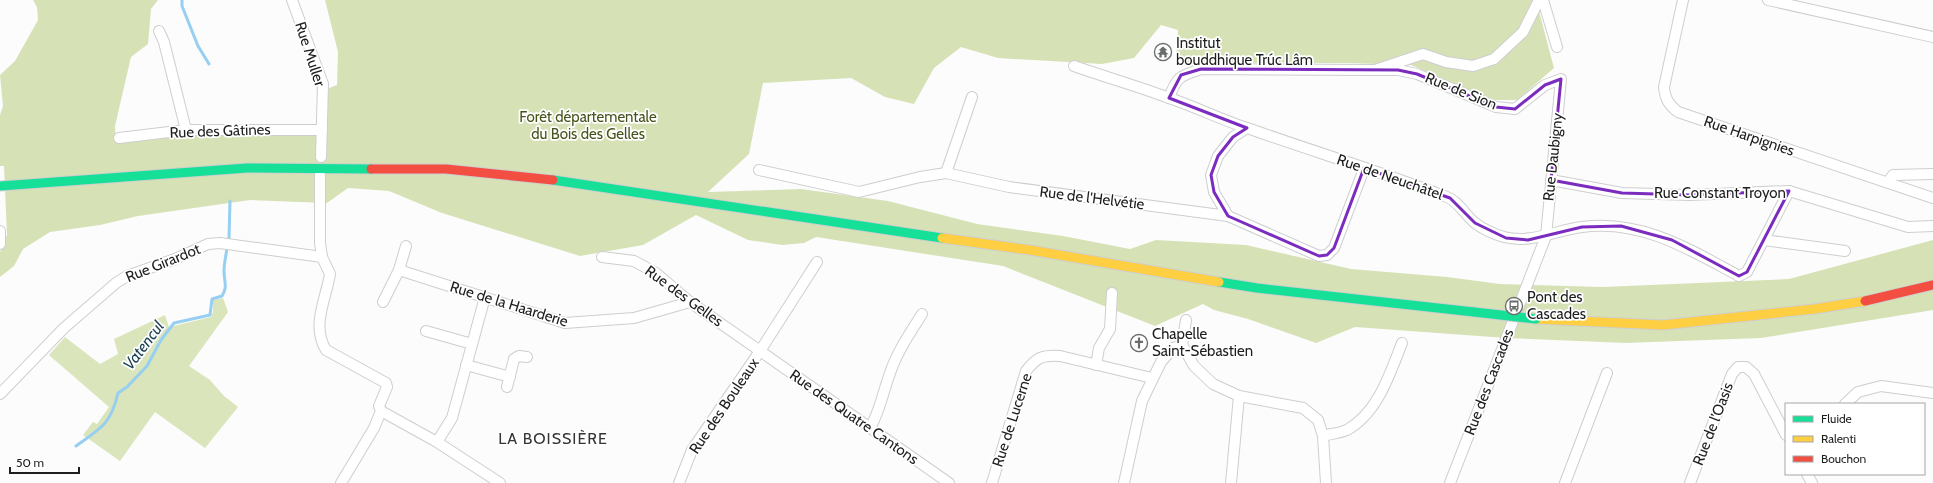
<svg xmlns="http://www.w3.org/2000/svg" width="1933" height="483" font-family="Cabin,sans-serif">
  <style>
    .green { fill: #dae5bb }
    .forest { fill: #d6e2b6 }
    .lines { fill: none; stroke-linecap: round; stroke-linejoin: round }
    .stream { stroke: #96cff2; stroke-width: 3 }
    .street-casing { stroke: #cecece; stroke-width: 12 }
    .fast-casing { stroke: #cecece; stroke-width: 11 }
    .slow-casing { stroke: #cecece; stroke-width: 11 }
    .jam-casing { stroke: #cecece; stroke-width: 11 }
    .street { stroke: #fff; stroke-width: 10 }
    .fast { stroke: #16e098; stroke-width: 9 }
    .slow { stroke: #ffcf43; stroke-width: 9 }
    .jam { stroke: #f24e42; stroke-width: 9 }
    .fast-bridge-casing { stroke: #cecece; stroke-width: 11; stroke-linecap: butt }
    .fast-bridge { stroke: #16e098; stroke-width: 9 }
    .marked { fill: none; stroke: #7b2cbf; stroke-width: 3; stroke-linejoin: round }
    .labels { text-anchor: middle; stroke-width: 3.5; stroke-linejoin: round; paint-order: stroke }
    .poi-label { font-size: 15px; fill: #1d1e1e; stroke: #fff; text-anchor: start }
    .street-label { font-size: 15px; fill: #1d1e1e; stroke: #fff }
    .park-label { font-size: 15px; fill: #46531a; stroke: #fff }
    .water-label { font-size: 16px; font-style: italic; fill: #1d4155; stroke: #fff }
    .neighbourhood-label { font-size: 16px; letter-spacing: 1px; fill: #353537; stroke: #fff }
  </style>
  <rect width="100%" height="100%" fill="#fcfcfc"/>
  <polygon class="green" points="223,298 228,312 189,366 210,380 224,396 238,407 205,448 155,412 120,461 83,435 93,422 97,424 109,407 49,355 65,337 100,364 118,354 114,339 165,315 169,327 211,317 213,312 213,300"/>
  <polygon class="forest" points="33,0 158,0 151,9 148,44 131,57 115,126 116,142 198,134 324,134 327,89 337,85 338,52 325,0 1536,0 1554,68 1517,100 1486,100 1461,86 1411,65 1347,63 1189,63 1176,58 1178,30 1161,25 1134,58 1102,64 998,58 961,47 934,68 914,104 885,97 851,78 763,83 749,154 708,192 801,189 888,201 977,224 1063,236 1130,249 1156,240 1246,245 1351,269 1447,277 1500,284 1603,287 1789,279 1933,240 1933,310 1761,338 1626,343 1506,338 1355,327 1316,343 1248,319 1214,310 1203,304 1155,326 1003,266 816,237 804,243 782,245 748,240 696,215 643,245 580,256 442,213 389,191 348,188 327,203 250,200 138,216 100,225 50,232 23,249 14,266 0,277 0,252 7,235 4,166 0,166 0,115 3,106 0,75 15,61 38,20 37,7"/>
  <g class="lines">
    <g class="stream">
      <polyline points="182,0 182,6 198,46 209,64"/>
      <polyline points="229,238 230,201"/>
      <path d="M76,446C101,428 111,424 118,393L127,387L147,366L161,340L174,323L210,315L212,299L222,296C228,287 224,281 224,271C224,263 226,256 227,248"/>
    </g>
    <g class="street-casing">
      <g id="street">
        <polyline points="292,0 323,84 321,157"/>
        <polyline points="1543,0 1557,47"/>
        <path d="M1683,0L1664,87C1665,99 1669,105 1678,112L1933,198"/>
        <polyline points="1768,0 1933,37"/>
        <polyline points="159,31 164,42 186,130"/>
        <path d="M1074,66C1105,77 1138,86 1169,98C1196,107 1222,120 1250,129C1315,152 1382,172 1447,197C1458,201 1466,216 1475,223C1484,230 1494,234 1504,237C1531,244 1556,230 1582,227C1641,219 1689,249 1739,276L1747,272L1789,191"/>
        <polyline points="1375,70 1398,70 1417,74 1496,107 1515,109 1545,85 1561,79 1546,236 1450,483"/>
        <path d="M1169,98C1177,76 1180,76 1201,69L1375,70L1423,54L1446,62L1473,66L1494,59L1523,32L1539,0"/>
        <polyline points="119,138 186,130 322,130"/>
        <polyline points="759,170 859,192 920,177 946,173 1009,187 1228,216 1319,256 1327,255 1334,248 1364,169"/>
        <polyline points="946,173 972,97"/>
        <path d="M320,175V243L322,257L330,274C326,299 311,326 326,350L386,383L387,387L379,406L381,411L374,428L341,483"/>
        <polyline points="1551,180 1622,193 1690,195 1789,191 1908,227 1933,226"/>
        <polyline points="1888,182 1893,175 1933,174"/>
        <polyline points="1228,216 1214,192 1211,175 1218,156 1233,137 1247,128"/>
        <polyline points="0,231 0,244"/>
        <polyline points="1764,240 1845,251"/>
        <polyline points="602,257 634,261 656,273 690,302 949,483"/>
        <polyline points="399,270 565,323 634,318 690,302"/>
        <polyline points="383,302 399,270 406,246"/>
        <polyline points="426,331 472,344"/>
        <polyline points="1182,345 1194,366 1213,384 1239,396 1303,408 1318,420 1323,436 1326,483"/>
        <polyline points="466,365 510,377"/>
        <polyline points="1096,365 1099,348 1110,329 1112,293"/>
        <polyline points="507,387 514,359 519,356 527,357"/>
        <polyline points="0,394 64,328 116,283 127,276 175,259 208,244 220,243 322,257"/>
        <polyline points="1845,404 1858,392 1881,386 1933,393"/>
        <polyline points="381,411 437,442 500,483"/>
        <path d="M870,428C880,411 883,392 890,373C897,352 910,333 922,314"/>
        <path d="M1323,436C1330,434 1340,433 1347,430C1378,413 1390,373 1402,343"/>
        <polyline points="437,442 452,418 485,297"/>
        <polyline points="1807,474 1812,483"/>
        <polyline points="679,483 692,450 760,351 817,262"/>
        <path d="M992,483L1026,371C1037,357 1042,355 1060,356L1152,378"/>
        <polyline points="1124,483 1142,401 1161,362 1173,348 1182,345 1186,320"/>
        <polyline points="1231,483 1239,396"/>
        <polyline points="1565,483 1607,373"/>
        <polyline points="1690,483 1732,374 1738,367 1746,367 1754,374 1786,435"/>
      </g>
    </g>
    <g class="fast-casing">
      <g id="fast">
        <polyline points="553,180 942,238"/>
        <polyline points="0,186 247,168 371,169"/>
        <polyline points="1219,282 1257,288 1474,312"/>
      </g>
    </g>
    <g class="slow-casing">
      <g id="slow">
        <polyline points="942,238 1030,250 1219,282"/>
        <polyline points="1536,319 1663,325 1814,309 1865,301"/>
      </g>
    </g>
    <g class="jam-casing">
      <g id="jam">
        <polyline points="371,169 446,169 553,180"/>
        <polyline points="1865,301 1933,285"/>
      </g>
    </g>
    <use href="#street" class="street"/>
    <use href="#fast" class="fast"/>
    <use href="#slow" class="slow"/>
    <use href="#jam" class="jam"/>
    <g class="fast-bridge-casing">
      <polyline id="fast-bridge" points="1474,312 1536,319"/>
    </g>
    <use href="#fast-bridge" class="fast-bridge"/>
  </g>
  <path class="marked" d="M1201,69L1398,70L1417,74L1496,107L1515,109L1545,85L1561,79L1551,180L1622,193L1690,195L1789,191L1747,272L1739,276L1672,240L1621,226L1582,227L1528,240L1506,238L1475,223L1450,198L1364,168L1334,248L1327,255L1319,256L1228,216L1214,192L1211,175L1218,156L1233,137L1247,128L1169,98L1181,75Z"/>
  <defs>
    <g id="temple-ring" transform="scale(0.9)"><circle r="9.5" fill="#fff" stroke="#6b6c6c" stroke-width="1.5"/><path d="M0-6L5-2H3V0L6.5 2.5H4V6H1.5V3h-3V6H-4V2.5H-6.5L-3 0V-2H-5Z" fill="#6b6c6c"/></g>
    <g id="bus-ring" transform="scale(0.9)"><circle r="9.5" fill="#fff" stroke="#6b6c6c" stroke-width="1.5"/><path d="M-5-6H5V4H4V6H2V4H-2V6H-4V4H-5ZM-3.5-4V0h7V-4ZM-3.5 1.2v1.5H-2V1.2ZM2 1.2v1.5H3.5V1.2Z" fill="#6b6c6c"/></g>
    <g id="church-ring" transform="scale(0.9)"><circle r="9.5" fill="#fff" stroke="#6b6c6c" stroke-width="1.5"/><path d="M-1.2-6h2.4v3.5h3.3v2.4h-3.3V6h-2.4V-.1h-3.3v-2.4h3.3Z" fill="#6b6c6c"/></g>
  </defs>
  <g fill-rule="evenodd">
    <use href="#temple-ring" x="1163" y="52"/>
    <use href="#bus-ring" x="1514" y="306"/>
    <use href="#church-ring" x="1139" y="343"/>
  </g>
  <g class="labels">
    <g class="poi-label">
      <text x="1176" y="48">Institut<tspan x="1176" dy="17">bouddhique Trúc Lâm</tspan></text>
      <text x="1527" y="302">Pont des<tspan x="1527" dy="17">Cascades</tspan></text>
      <text x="1152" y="339">Chapelle<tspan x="1152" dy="17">Saint-Sébastien</tspan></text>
    </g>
    <g class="street-label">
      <text transform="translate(310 54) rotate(72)" y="5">Rue Muller</text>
      <text transform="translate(1461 91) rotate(22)" y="5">Rue de Sion</text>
      <text transform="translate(220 131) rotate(-2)" y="5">Rue des Gâtines</text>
      <text transform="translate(1749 136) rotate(19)" y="5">Rue Harpignies</text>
      <text transform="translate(1553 157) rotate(-84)" y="5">Rue Daubigny</text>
      <text transform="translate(1390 177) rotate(19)" y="5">Rue de Neuchâtel</text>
      <text x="1720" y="198">Rue Constant Troyon</text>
      <text transform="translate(1092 198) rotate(7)" y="5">Rue de l'Helvétie</text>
      <text transform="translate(163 263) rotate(-22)" y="5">Rue Girardot</text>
      <text transform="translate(684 296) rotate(36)" y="5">Rue des Gelles</text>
      <text transform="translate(509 304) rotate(17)" y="5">Rue de la Haarderie</text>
      <text transform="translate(1489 382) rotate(-69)" y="5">Rue des Cascades</text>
      <text transform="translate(724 406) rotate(-56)" y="5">Rue des Bouleaux</text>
      <text transform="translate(854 417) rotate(35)" y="5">Rue des Quatre Cantons</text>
      <text transform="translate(1012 420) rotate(-72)" y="5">Rue de Lucerne</text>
      <text transform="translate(1713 424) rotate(-69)" y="5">Rue de l’Oasis</text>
    </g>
    <g class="park-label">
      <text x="588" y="122">Forêt départementale<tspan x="588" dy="17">du Bois des Gelles</tspan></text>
    </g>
    <g class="water-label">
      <text transform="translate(143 345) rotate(-53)" y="6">Vatencul</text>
    </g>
    <g class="neighbourhood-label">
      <text x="553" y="444">LA BOISSIÈRE</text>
    </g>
  </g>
  <rect x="1785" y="403" width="140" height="72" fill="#ffffff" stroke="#a5a5a5"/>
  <rect x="1793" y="416" width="20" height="6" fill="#16e098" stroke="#a5a5a5"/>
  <text x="1821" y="423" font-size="12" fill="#1d1e1e">Fluide</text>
  <rect x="1793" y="436" width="20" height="6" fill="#ffcf43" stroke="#a5a5a5"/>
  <text x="1821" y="443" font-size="12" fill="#1d1e1e">Ralenti</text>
  <rect x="1793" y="456" width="20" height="6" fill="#f24e42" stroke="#a5a5a5"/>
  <text x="1821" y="463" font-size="12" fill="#1d1e1e">Bouchon</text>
  <path d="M10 467v6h69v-6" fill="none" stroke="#1d1e1e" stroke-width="2"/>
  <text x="16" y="467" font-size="12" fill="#1d1e1e" stroke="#ffffff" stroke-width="3" paint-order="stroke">50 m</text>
</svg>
